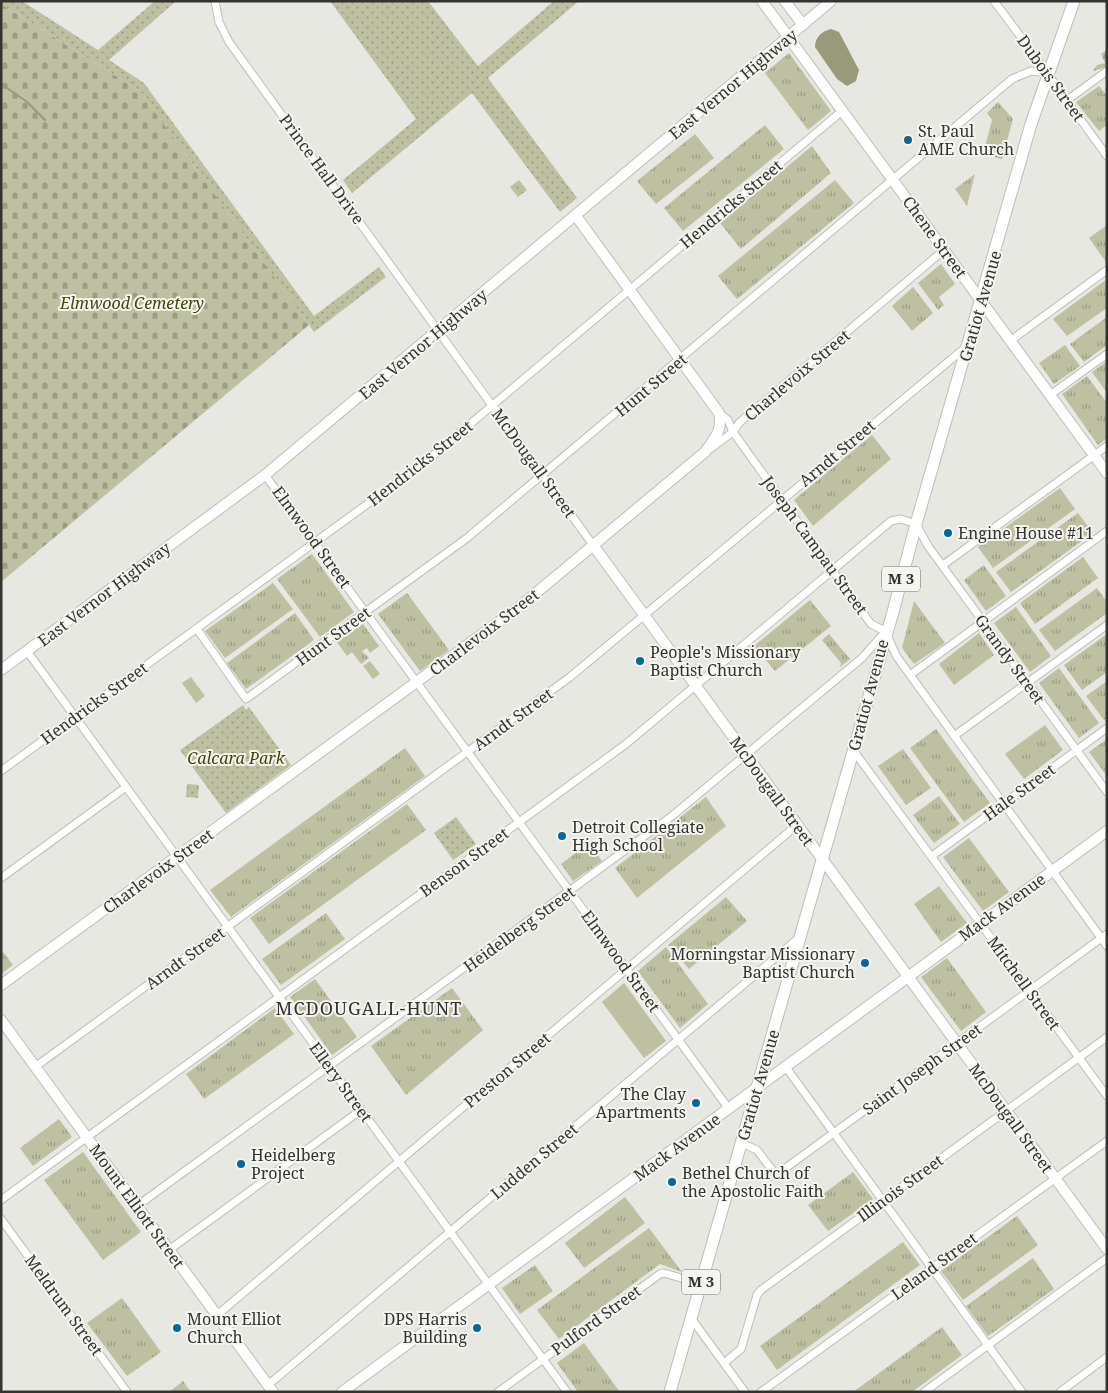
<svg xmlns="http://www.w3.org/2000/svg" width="1108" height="1393" font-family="'Noto Serif',serif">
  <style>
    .grass { fill: url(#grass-tufts) }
    .forest { fill: url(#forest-firs) }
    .cemetery { fill: url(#cemetery-stones) }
    .park { fill: url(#park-dots) }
    .garden { fill: #bec0a2 }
    .water { fill: #989a79 }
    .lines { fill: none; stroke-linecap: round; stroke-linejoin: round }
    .stream { stroke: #989a79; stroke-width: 2 }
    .street-casing { stroke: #bebfb9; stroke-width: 9 }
    .secondary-casing { stroke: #bebfb9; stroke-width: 12 }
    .primary-casing { stroke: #bebfb9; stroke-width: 13 }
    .street { stroke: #fff; stroke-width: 7 }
    .secondary { stroke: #fff; stroke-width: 10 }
    .primary { stroke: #fff; stroke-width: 11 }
    .poi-dot { fill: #0a6797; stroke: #f4f5ef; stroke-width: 2 }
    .labels { text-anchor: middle; stroke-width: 4; stroke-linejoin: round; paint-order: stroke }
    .shield { fill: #f4f5ef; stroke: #6d6d6a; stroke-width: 1 }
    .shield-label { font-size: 15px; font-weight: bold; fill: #333331 }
    .street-label { font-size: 16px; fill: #333331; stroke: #f4f5ef }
    .poi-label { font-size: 16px; fill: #333331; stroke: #f4f5ef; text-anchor: start }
    .park-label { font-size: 16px; font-style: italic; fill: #434508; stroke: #f4f5ef }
    .neighbourhood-label { font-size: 18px; letter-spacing: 1px; fill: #333331; stroke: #f4f5ef }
  </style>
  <defs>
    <pattern id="grass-tufts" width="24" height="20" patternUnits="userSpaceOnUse" patternTransform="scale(1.25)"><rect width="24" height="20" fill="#bec0a2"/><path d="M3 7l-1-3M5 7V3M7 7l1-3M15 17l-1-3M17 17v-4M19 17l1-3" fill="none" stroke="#9b9d85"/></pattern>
    <pattern id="forest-firs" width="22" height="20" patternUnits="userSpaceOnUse" patternTransform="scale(1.25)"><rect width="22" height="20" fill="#bec0a2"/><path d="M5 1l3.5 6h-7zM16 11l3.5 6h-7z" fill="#9b9d85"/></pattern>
    <pattern id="cemetery-stones" width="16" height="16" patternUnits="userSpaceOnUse" patternTransform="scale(1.25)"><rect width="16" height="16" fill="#bec0a2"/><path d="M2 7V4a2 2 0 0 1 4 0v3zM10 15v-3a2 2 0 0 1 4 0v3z" fill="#9b9d85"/></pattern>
    <pattern id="park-dots" width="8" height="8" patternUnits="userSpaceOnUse" patternTransform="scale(1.25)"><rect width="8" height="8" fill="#bec0a2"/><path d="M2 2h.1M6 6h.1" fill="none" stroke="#9b9d85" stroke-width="1.8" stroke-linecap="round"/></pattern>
  </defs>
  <rect width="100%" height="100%" fill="#e7e8e1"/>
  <g class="grass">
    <polygon points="789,53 831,111 808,130 765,73"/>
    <polygon points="1099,86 1107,96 1107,125 1099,131 1076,102"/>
    <polygon points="998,102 1013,119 1002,159 983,154 992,120 987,113"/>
    <polygon points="765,125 784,149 683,231 664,208"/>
    <polygon points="695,134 714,158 656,204 637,181"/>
    <polygon points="812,146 831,173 741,249 720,223"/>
    <polygon points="975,174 967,206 955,189"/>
    <polygon points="835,180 854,203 737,299 718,276"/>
    <polygon points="1107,225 1107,261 1106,262 1089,238"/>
    <polygon points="941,264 955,284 939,297 944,305 938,310 918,283"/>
    <polygon points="1107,279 1107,308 1067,336 1053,319"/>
    <polygon points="913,287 933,313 912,331 892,306"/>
    <polygon points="1107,317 1107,345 1084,362 1070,344"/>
    <polygon points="1065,345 1080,366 1054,384 1039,363"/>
    <polygon points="1107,361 1107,393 1092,372"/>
    <polygon points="1087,376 1107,403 1107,438 1098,445 1062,394"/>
    <polygon points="872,435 891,459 813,526 794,500"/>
    <polygon points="1060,488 1075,509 993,568 978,547"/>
    <polygon points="1078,513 1093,533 1011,592 996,572"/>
    <polygon points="312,554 354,612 320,637 277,579"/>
    <polygon points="1083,557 1098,578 1035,624 1020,603"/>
    <polygon points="984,565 1006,596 986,611 964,580"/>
    <polygon points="273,583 293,609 225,658 205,631"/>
    <polygon points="1097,588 1107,602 1107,613 1055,651 1039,630"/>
    <polygon points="407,593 449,650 420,671 378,614"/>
    <polygon points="810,600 831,626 775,671 754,646"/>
    <polygon points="914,601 945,643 914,664 902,648"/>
    <polygon points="1016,607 1051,656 1030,672 994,623"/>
    <polygon points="295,613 314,640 246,689 227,663"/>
    <polygon points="363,624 379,646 370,653 367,648 362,651 369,658 361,664 352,652 347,656 337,642"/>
    <polygon points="979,633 994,655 954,685 939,664"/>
    <polygon points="829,634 850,659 840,667 841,663 822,640"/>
    <polygon points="1107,634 1107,672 1082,690 1064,665"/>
    <polygon points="370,661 380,674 373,679 363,666"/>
    <polygon points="1059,668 1099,723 1079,738 1039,683"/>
    <polygon points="1107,681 1107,718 1104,720 1086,696"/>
    <polygon points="1045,725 1063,750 1024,779 1005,754"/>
    <polygon points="936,729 990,803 964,822 910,748"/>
    <polygon points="1107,739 1107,776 1089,752"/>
    <polygon points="405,748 425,776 231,917 210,890"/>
    <polygon points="903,749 931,788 906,805 878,766"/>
    <polygon points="939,796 960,824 934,843 913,815"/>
    <polygon points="706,797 726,826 637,898 615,868"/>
    <polygon points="407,804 426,830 269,944 250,918"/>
    <polygon points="969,838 1009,892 983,911 943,857"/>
    <polygon points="589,843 602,861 573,881 561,864"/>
    <polygon points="939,886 967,923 941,942 914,904"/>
    <polygon points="726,897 747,921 689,969 668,945"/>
    <polygon points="326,913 345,939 281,985 262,959"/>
    <polygon points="666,947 708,1004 680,1028 638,971"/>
    <polygon points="1,949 13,965 1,974"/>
    <polygon points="947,958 986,1012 961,1031 921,977"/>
    <polygon points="315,979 357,1037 332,1055 290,997"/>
    <polygon points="452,988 483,1030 406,1095 371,1046"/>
    <polygon points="275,1008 294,1034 204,1099 186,1074"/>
    <polygon points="59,1119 72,1137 33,1166 20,1148"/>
    <polygon points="83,1152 141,1232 103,1260 44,1180"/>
    <polygon points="853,1172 873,1199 828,1231 808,1205"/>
    <polygon points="625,1197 645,1223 584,1268 565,1243"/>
    <polygon points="1017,1216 1038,1245 963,1300 941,1271"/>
    <polygon points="649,1228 682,1272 660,1264 559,1339 537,1310"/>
    <polygon points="903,1242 920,1265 777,1370 760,1346"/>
    <polygon points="1033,1258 1054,1289 988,1336 966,1306"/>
    <polygon points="535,1265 553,1291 520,1314 502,1288"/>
    <polygon points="122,1298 161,1352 127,1376 87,1323"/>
    <polygon points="942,1327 962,1355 912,1392 853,1392"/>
    <polygon points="584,1343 620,1392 578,1392 557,1363"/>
    <polygon points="183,1381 191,1392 169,1392"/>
  </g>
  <polygon class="forest" points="1107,50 1107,67 1093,71 1097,65 1105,63 1101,54"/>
  <polygon class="cemetery" points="1,4 140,91 309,325 1,582"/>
  <g class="park">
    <polygon points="1,1 22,1 98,50 155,1 176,1 109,60 144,83 314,316 379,267 386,277 314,332 140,91 1,4"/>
    <polygon points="330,1 428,1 478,66 554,1 579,1 488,78 577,198 560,212 472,93 352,193 343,180 416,119"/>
    <polygon points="519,180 527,190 518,197 510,187"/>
    <polygon points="243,705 246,710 249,707 291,765 226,813 180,750"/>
    <polygon points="187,784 199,785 198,798 186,797"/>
    <polygon points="456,817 476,844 453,860 434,833"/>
  </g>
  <g class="garden">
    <polygon points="191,677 205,696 196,703 182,683"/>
    <polygon points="624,983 666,1041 644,1058 602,1002"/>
  </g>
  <path class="water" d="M831,29L839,32L859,70L856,81L847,86L837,79L815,47C815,37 822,31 831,29Z"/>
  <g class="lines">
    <polyline class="stream" points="1,84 26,101 45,120"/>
    <g class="street-casing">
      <g id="street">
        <polyline points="215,1 219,22 229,42 593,545"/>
        <path d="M994,1C1033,52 1069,104 1107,156"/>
        <polyline points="1066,101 1107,71"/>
        <polyline points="1010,341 1107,270"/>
        <polyline points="1050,395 1107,354"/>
        <polyline points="719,413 728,420 733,432 871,624 885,631 897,657 1107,946"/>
        <polyline points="710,449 733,432 739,423 944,250"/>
        <polyline points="265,475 729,1109"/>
        <polyline points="943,565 1107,446"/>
        <polyline points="197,629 246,699 467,538 1012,79 1031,71 1049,73"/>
        <polyline points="27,651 567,1392"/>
        <polyline points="910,675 1107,531"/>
        <polyline points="954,736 1107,625"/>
        <polyline points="853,750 1107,1096"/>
        <polyline points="1,771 425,462 842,111"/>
        <polyline points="932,856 1107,728"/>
        <polyline points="1,878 126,787"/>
        <polyline points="785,1066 1022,1392"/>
        <polyline points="35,1067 570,677 966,347"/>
        <polyline points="741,1143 757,1150 776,1175 1107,934"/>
        <polyline points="1,1200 626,744 891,521 901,519 916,524 928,546 1107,792"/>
        <polyline points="137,1206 672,816 862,658 885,632"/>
        <polyline points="1,1219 127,1392"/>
        <polyline points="169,1250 361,1110"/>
        <polyline points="216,1316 797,825"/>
        <polyline points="691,1318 745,1392"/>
        <polyline points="724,1363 741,1349 757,1295 761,1290 1107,1037"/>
        <polyline points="268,1385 800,937"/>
        <polyline points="498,1392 660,1274 664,1273 701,1284"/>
        <polyline points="761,1392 1107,1141"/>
        <polyline points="924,1392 1107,1258"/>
        <polyline points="1060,1392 1107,1357"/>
      </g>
    </g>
    <g class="secondary-casing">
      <g id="secondary">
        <polyline points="762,1 1107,473"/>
        <polyline points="785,1 803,25"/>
        <polyline points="593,545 1107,1249"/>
        <polyline points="1,670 265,475 831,1"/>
        <path d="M1,985L518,608L705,452C715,438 723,430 719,413L576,216"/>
        <polyline points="1,1020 273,1392"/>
        <polyline points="342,1392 1107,831"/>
      </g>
    </g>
    <g class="primary-casing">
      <polyline id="primary" points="670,1392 893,612 916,524 1031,124 1074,1"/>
    </g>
    <use href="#street" class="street"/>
    <use href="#secondary" class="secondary"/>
    <use href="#primary" class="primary"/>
  </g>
  <g class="poi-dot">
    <circle cx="908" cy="140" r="5"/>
    <circle cx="948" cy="533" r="5"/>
    <circle cx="640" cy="661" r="5"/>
    <circle cx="562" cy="836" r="5"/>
    <circle cx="865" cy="963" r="5"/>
    <circle cx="696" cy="1103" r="5"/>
    <circle cx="241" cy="1164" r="5"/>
    <circle cx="672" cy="1182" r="5"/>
    <circle cx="177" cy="1328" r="5"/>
    <circle cx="477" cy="1328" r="5"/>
  </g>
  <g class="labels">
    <g class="shield">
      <rect x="882" y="566.5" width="38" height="25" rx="4"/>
      <rect x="682" y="1269.5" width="38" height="25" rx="4"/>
    </g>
    <g class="shield-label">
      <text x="901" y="584">M 3</text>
      <text x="701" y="1287">M 3</text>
    </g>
    <g class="street-label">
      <text transform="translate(1051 78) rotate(54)" y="6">Dubois Street</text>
      <text transform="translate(733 84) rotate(-40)" y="6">East Vernor Highway</text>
      <text transform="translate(322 169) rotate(54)" y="6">Prince Hall Drive</text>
      <text transform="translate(731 204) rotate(-40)" y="6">Hendricks Street</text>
      <text transform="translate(935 237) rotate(54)" y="6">Chene Street</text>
      <text transform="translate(980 306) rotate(-74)" y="6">Gratiot Avenue</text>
      <text transform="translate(423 344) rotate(-40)" y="6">East Vernor Highway</text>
      <text transform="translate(797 375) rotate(-40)" y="6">Charlevoix Street</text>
      <text transform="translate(651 385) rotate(-40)" y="6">Hunt Street</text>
      <text transform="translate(837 453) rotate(-40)" y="6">Arndt Street</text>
      <text transform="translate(420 463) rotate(-38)" y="6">Hendricks Street</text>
      <text transform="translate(534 463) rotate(54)" y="6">McDougall Street</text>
      <text transform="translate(312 537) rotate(54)" y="6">Elmwood Street</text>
      <text transform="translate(815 545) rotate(54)" y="6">Joseph Campau Street</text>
      <text transform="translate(104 594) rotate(-37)" y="6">East Vernor Highway</text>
      <text transform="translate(484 632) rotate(-37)" y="6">Charlevoix Street</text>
      <text transform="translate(333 636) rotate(-36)" y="6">Hunt Street</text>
      <text transform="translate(1010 659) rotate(54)" y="6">Grandy Street</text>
      <text transform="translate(868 695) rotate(-75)" y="6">Gratiot Avenue</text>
      <text transform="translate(94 703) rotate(-36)" y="6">Hendricks Street</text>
      <text transform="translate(513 719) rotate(-36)" y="6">Arndt Street</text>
      <text transform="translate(772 791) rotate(54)" y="6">McDougall Street</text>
      <text transform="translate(1019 792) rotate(-36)" y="6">Hale Street</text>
      <text transform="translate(464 862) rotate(-36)" y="6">Benson Street</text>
      <text transform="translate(158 871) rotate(-36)" y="6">Charlevoix Street</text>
      <text transform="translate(1002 907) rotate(-36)" y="6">Mack Avenue</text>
      <text transform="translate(519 929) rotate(-36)" y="6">Heidelberg Street</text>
      <text transform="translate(185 958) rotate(-36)" y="6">Arndt Street</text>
      <text transform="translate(621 961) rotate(54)" y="6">Elmwood Street</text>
      <text transform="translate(1024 983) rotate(54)" y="6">Mitchell Street</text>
      <text transform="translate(922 1069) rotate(-36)" y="6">Saint Joseph Street</text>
      <text transform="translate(507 1070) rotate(-40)" y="6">Preston Street</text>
      <text transform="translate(341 1082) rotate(54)" y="6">Ellery Street</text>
      <text transform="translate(758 1085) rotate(-74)" y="6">Gratiot Avenue</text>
      <text transform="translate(1011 1118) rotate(54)" y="6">McDougall Street</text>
      <text transform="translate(677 1147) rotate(-36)" y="6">Mack Avenue</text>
      <text transform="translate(534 1161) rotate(-40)" y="6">Ludden Street</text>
      <text transform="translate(900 1188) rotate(-36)" y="6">Illinois Street</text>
      <text transform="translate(137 1206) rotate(54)" y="6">Mount Elliott Street</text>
      <text transform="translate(934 1266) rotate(-36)" y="6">Leland Street</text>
      <text transform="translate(64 1305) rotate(54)" y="6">Meldrum Street</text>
      <text transform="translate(596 1320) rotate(-36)" y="6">Pulford Street</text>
    </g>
    <g class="poi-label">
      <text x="918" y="137">St. Paul<tspan x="918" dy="18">AME Church</tspan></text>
      <text x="958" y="539">Engine House #11</text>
      <text x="650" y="658">People's Missionary<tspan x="650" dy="18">Baptist Church</tspan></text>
      <text x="572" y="833">Detroit Collegiate<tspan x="572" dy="18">High School</tspan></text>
      <text x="855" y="960" text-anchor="end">Morningstar Missionary<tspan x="855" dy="18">Baptist Church</tspan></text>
      <text x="686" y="1100" text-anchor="end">The Clay<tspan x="686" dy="18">Apartments</tspan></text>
      <text x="251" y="1161">Heidelberg<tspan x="251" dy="18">Project</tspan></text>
      <text x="682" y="1179">Bethel Church of<tspan x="682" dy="18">the Apostolic Faith</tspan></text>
      <text x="187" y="1325">Mount Elliot<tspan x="187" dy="18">Church</tspan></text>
      <text x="467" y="1325" text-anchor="end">DPS Harris<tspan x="467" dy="18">Building</tspan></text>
    </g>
    <g class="park-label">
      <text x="132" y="309">Elmwood Cemetery</text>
      <text x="236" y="764">Calcara Park</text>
    </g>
    <g class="neighbourhood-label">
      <text x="369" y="1015">MCDOUGALL-HUNT</text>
    </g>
  </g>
  <rect width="1108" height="1393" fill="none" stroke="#333331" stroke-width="5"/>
</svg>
